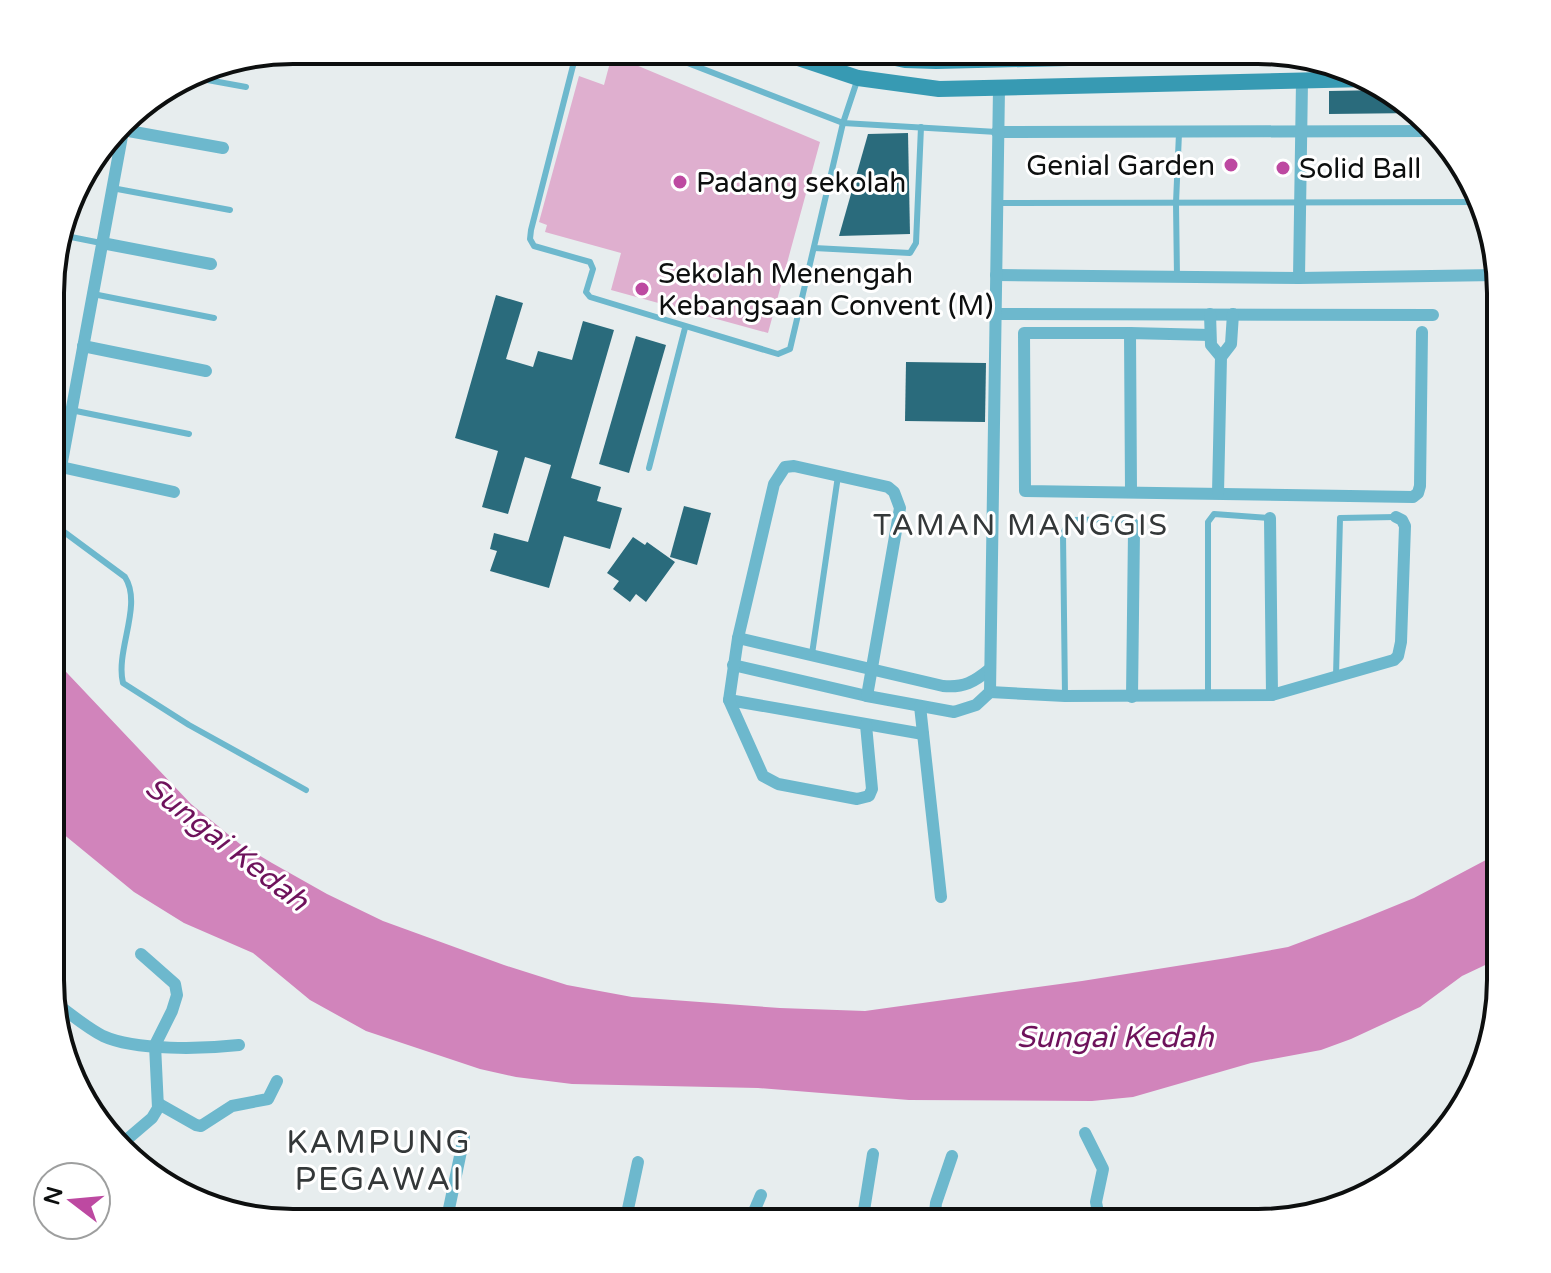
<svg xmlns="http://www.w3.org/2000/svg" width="1551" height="1273" font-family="'Varela Round',sans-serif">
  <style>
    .green { fill: #dfafcf }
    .water { fill: #d184bb }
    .building { fill: #2a6b7c }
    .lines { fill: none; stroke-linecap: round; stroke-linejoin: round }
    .lane { stroke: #6db8cd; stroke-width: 6 }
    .street { stroke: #6db8cd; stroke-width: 12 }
    .secondary { stroke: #379ab3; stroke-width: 16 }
    .poi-dot { fill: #bd49a1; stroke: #fff; stroke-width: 3 }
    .labels { text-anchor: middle; stroke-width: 6; stroke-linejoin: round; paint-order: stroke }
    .poi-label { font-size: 28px; fill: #0d0f0f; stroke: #fff; text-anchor: start }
    .neighbourhood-label { font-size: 30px; letter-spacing: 2px; fill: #343839; stroke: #fff }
    .water-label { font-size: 30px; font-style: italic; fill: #6e125b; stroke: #fff }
    .quarter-label { font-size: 32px; letter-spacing: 2px; fill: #343839; stroke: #fff }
    .rim { fill: none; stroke: #0d0f0f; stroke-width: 4 }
  </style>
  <rect width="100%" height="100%" fill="#e7edee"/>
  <polygon class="green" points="612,55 820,142 768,333 611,290 621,253 545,232 547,225 539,222 579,76 604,85"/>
  <polygon class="water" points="51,656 191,804 240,844 272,863 327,894 383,921 504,965 567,985 632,997 780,1008 865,1011 1082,981 1227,958 1288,947 1360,920 1414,898 1501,852 1500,958 1462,976 1420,1007 1351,1039 1321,1050 1251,1063 1133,1097 1092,1101 909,1100 758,1088 572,1084 516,1077 480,1069 366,1031 310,1000 253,953 184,923 134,892 51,824"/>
  <g class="building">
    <polygon points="1383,90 1417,113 1329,114 1329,91"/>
    <polygon points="908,133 910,234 839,236 868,134"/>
    <polygon points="496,295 523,303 506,359 533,367 538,351 572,360 583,321 614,330 571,478 601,487 597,501 622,508 610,549 564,536 549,588 490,571 497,551 490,549 494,533 528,542 551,465 525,457 508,514 482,507 498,451 455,438"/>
    <polygon points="636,336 666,345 629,473 599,464"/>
    <polygon points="906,362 986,363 985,422 905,421"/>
    <polygon points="684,506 711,513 697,565 670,557"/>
    <polygon points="633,537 645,545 647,542 675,562 646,602 636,594 630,602 613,589 619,581 607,573"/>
  </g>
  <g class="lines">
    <g class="lane">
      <polyline points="577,50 531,230 530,239 534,246 590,262 593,269 586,292 590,297 778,354 790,349 843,123 857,81"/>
      <polyline points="654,50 843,123 997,132"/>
      <polyline points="191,77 246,87"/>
      <polyline points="112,188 230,210"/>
      <polyline points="998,203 1483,202"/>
      <polyline points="61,235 101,243"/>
      <polyline points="814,248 910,253 916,243 921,127"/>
      <polyline points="1177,277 1176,203 1179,133"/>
      <polyline points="93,294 214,318"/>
      <polyline points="71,410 189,434"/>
      <polyline points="649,468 685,328"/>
      <path d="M52,523L125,577C143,605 115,651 123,683L189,725L306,790"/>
      <polyline points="812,654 838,476"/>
      <polyline points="1336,676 1340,518 1396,517"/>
      <polyline points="1065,696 1063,534 1067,525 1073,520 1126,519"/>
      <polyline points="1208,697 1208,522 1214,514 1269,518"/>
    </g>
    <g class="street">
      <polyline points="123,130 223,148"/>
      <polyline points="997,132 1436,131"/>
      <polyline points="102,243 211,264"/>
      <polyline points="996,275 1299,278 1497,275"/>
      <polyline points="1299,278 1302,81"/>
      <polyline points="996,314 1433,315"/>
      <polyline points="1210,314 1211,345 1221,357"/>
      <polyline points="1130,333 1024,333 1025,491 1413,497 1418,493 1420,486 1422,332"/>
      <polyline points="83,346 206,371"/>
      <polyline points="61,467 174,492"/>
      <polyline points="1131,491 1130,333 1210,335"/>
      <polyline points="1218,493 1221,357 1231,344 1233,314"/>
      <polyline points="52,516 125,120"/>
      <polyline points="1270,518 1272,695"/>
      <polyline points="1126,519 1133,524 1134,531 1132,697"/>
      <path d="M738,638L943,686C964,688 974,682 990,669"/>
      <polyline points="733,665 867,696 954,712 976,705 990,692"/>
      <polyline points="990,692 999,88"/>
      <polyline points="990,692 1065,696 1272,695 1394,660 1398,656 1401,642 1405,526 1402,520 1396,517"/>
      <polyline points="729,700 923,734"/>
      <polyline points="920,706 941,897"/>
      <polyline points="866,725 872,789 869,796 857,799 778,784 763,776 729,700 738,638 774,484 785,467 794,466 888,487 894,492 900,508 867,696"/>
      <path d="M52,1001C69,1012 85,1027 103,1036C136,1051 203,1049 239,1045"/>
      <polyline points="159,1104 196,1125 201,1126 232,1106 268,1099 277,1081"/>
      <polyline points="1085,1133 1103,1169 1096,1202 1100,1223"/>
      <polyline points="118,1147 152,1118 158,1108 155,1045 172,1011 177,995 175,984 141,954"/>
      <polyline points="446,1223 464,1137"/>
      <polyline points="625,1223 638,1162"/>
      <polyline points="749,1223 761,1195"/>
      <polyline points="862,1223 873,1154"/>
      <polyline points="934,1223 936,1203 952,1156"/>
    </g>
    <g class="secondary">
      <polyline points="774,50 858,78 939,89 1367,79"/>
      <polyline points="857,50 905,60 936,61 1282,53"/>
    </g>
  </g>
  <g class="poi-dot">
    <circle cx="1231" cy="165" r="8"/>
    <circle cx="1283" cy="168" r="8"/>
    <circle cx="680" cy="182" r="8"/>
    <circle cx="642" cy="289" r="8"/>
  </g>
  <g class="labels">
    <g class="poi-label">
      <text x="1215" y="175" text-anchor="end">Genial Garden</text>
      <text x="1299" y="178">Solid Ball</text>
      <text x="696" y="192">Padang sekolah</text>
      <text x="658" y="283">Sekolah Menengah<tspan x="658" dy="32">Kebangsaan Convent (M)</tspan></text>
    </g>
    <g class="neighbourhood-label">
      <text x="1021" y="535">TAMAN MANGGIS</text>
    </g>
    <g class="water-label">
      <text transform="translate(227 844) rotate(38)" y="10">Sungai Kedah</text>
      <text x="1115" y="1047">Sungai Kedah</text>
    </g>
    <g class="quarter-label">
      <text x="379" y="1153">KAMPUNG<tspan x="379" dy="37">PEGAWAI</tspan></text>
    </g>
  </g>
  <path d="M0 0H1551V1273H0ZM293 64H1258A229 229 0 0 1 1487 293V980A229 229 0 0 1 1258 1209H293A229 229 0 0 1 64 980V293A229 229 0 0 1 293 64Z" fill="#fff" fill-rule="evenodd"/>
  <path class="rim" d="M293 64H1258A229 229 0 0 1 1487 293V980A229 229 0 0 1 1258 1209H293A229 229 0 0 1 64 980V293A229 229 0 0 1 293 64Z"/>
  <g transform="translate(72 1201) rotate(286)"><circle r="38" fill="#ffffff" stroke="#9e9f9f" stroke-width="2"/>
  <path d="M0-6L14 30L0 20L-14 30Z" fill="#bd49a1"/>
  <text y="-12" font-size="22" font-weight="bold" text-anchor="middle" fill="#0d0f0f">N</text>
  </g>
</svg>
